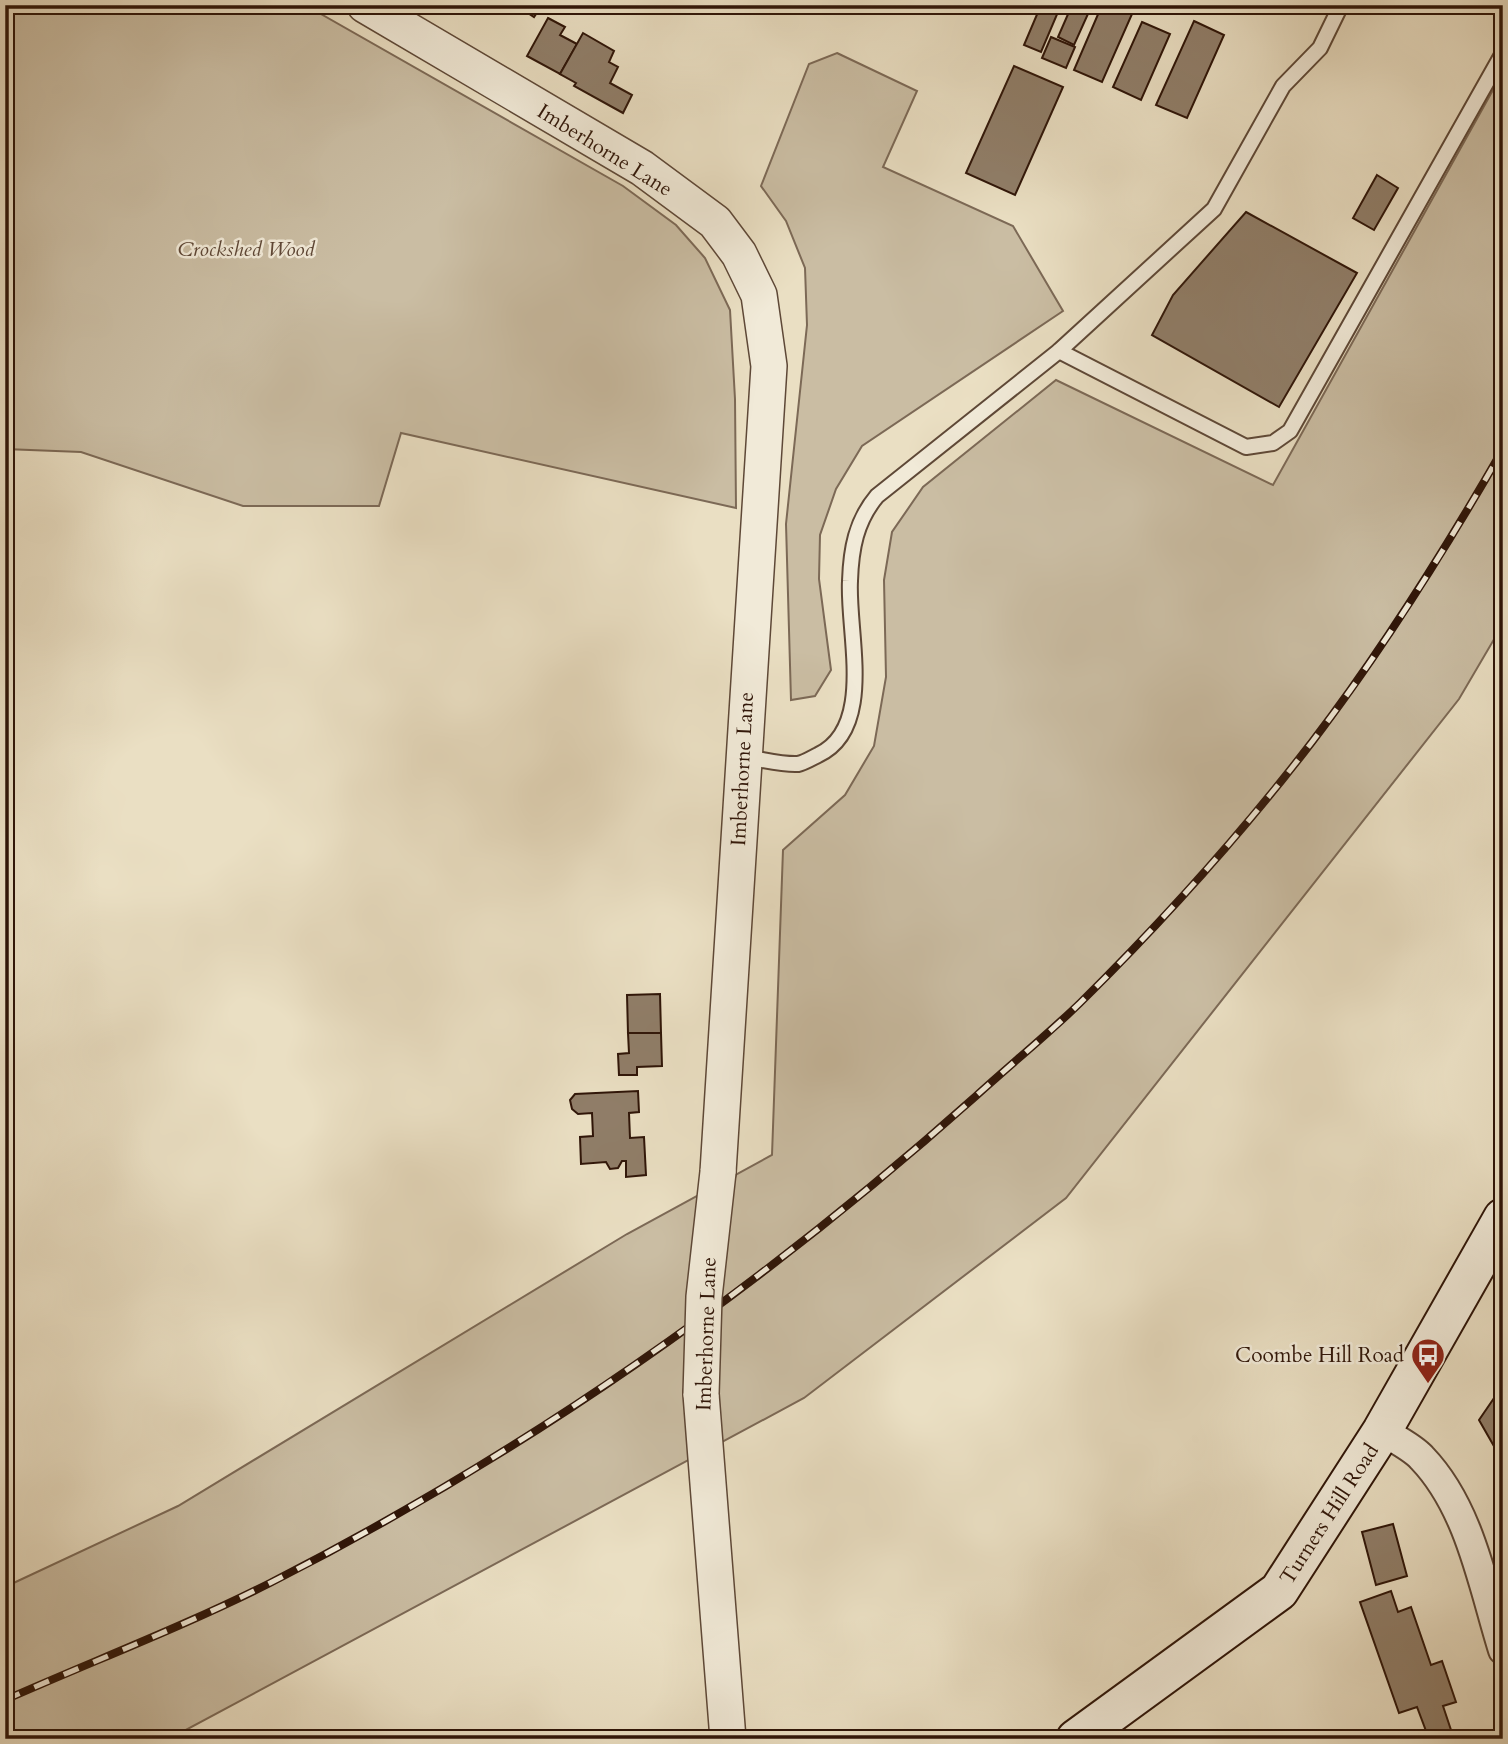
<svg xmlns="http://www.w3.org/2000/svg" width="1508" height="1744" font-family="Cardo,serif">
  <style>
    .green { fill: #cabda3; stroke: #7c6956; stroke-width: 2 }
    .building { fill: #907e69; stroke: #2f1508; stroke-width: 2 }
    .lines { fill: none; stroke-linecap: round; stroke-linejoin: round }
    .service-casing { stroke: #5e4837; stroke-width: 18 }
    .minor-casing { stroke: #5e4837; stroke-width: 32 }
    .tertiary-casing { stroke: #5e4837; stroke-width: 38 }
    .secondary-casing { stroke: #2f1508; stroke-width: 42 }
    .service { stroke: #f1ead8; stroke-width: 14 }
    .minor { stroke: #f1ead8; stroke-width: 28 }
    .tertiary { stroke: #f1ead8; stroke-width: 35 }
    .secondary { stroke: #f1ead8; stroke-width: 38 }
    .rail-casing { stroke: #2f1508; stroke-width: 8 }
    .rail { stroke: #f1ead8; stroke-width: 5; stroke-dasharray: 16; stroke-linecap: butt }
    .tertiary-bridge-casing { stroke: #5e4837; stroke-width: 38; stroke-linecap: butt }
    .tertiary-bridge { stroke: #f1ead8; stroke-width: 35 }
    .labels { text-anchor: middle; stroke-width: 5; stroke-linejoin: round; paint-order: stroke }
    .street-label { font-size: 21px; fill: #2f1508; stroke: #f1ead8 }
    .park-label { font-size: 21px; font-style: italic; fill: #5e4736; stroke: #f1ead8 }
    .poi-label { font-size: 21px; fill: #2f1508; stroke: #f1ead8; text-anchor: end }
  </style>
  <rect width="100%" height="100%" fill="#eadfc3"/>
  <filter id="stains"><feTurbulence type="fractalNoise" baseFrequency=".00286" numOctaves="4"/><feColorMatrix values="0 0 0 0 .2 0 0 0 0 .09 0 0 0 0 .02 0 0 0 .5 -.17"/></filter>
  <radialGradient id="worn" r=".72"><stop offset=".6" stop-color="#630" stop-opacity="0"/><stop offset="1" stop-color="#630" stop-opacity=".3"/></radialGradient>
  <g class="green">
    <polygon points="5,5 305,5 623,186 676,225 705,258 730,310 735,399 736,508 401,433 379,506 243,506 81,452 5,449"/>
    <polygon points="837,53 917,91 883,167 1013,226 1063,311 862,446 836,489 820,535 819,579 831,670 815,696 791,700 786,524 807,325 805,268 786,221 761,186 809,64"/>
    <polygon points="1503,72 1503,624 1459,699 1066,1198 804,1398 169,1739 5,1739 5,1587 178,1506 627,1234 772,1155 783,850 845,795 874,746 886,677 884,580 892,532 923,487 1056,380 1273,485"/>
  </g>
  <g class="building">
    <polygon points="516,5 542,5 534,17"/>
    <polygon points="1041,5 1061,5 1041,52 1024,45"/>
    <polygon points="1072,5 1092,5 1074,45 1058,37"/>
    <polygon points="1102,5 1136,5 1102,82 1074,70"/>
    <polygon points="548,18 565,27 560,35 577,44 560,74 527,56"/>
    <polygon points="1194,21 1224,35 1187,118 1156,105"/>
    <polygon points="1142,22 1170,34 1141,100 1113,87"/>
    <polygon points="583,33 614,51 609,62 618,67 610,83 632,95 623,113 574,86 576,83 560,74"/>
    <polygon points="1051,37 1075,47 1066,68 1042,58"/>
    <polygon points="1014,66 1063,87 1015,195 966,173"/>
    <polygon points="1377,175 1398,188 1374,230 1353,218"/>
    <polygon points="1246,212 1357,273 1279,407 1152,335 1173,295"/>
    <polygon points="660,994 661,1033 628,1033 627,995"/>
    <polygon points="628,1033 661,1033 662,1066 637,1067 637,1075 619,1075 618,1054 629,1053"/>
    <polygon points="638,1091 639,1112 629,1113 630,1138 644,1137 646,1175 626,1177 626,1161 622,1161 618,1168 610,1169 606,1162 581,1164 580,1137 593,1136 592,1113 578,1114 572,1109 570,1100 575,1094"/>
    <polygon points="1503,1385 1503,1462 1479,1420"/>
    <polygon points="1393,1524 1407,1576 1376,1585 1362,1532"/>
    <polygon points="1391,1591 1398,1612 1411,1607 1431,1665 1442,1661 1456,1702 1443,1706 1454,1739 1406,1739 1426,1731 1417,1707 1399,1713 1360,1602"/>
  </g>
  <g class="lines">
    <g class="service-casing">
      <g id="service">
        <polyline points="1059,351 1246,447 1273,443 1290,431 1503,53"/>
        <path d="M744,757C761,759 782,765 798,764C804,763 812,758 818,755C876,728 847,632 850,581C851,549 856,521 877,496L1059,351L1214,209L1283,86L1320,48L1341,5"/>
      </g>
    </g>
    <g class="minor-casing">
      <path id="minor" d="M1382,1431C1395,1439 1412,1447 1422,1458C1470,1508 1483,1586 1503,1650"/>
    </g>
    <g class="tertiary-casing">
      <g id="tertiary">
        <polyline points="365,5 642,168 715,222 739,254 759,295 769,366 718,1172"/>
        <polyline points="701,1394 728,1739"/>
      </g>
    </g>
    <g class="secondary-casing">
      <polyline id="secondary" points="1076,1739 1279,1591 1382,1431 1503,1218"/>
    </g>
    <use href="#service" class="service"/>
    <use href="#minor" class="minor"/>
    <use href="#tertiary" class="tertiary"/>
    <use href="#secondary" class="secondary"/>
    <g class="rail-casing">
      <path id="rail" d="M5,1700C93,1661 185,1626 270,1583C525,1453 763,1286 976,1096C1010,1065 1047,1035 1080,1003C1162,922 1242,833 1312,742C1383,649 1445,550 1503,449"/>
    </g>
    <use href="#rail" class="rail"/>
    <g class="tertiary-bridge-casing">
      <polyline id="tertiary-bridge" points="701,1394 704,1297 718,1172"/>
    </g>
    <use href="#tertiary-bridge" class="tertiary-bridge"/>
  </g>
  <defs>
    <g id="bus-pin" transform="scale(1.75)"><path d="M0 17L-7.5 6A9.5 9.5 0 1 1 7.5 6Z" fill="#8f2418" stroke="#f1ead8"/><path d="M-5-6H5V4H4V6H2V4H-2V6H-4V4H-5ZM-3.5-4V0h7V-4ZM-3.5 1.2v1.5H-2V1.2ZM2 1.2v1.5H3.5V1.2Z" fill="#fff"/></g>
  </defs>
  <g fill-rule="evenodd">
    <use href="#bus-pin" x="1428" y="1355"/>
  </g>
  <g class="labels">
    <g class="street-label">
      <text transform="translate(605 150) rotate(32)" y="7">Imberhorne Lane</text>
      <text transform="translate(742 769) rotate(-87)" y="7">Imberhorne Lane</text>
      <text transform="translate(706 1334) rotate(-88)" y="7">Imberhorne Lane</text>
      <text transform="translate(1329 1514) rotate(-57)" y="7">Turners Hill Road</text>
    </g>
    <g class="park-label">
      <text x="246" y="256">Crockshed Wood</text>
    </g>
    <g class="poi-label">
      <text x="1404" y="1362">Coombe Hill Road</text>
    </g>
  </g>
  <rect width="1508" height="1744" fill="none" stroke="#eadfc3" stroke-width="28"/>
  <rect x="7" y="7" width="1494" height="1730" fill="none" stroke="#2f1508" stroke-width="3.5"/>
  <rect x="14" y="14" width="1480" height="1716" fill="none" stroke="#2f1508" stroke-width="2"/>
  <rect width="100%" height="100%" filter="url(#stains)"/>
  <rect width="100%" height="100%" fill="url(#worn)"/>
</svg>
